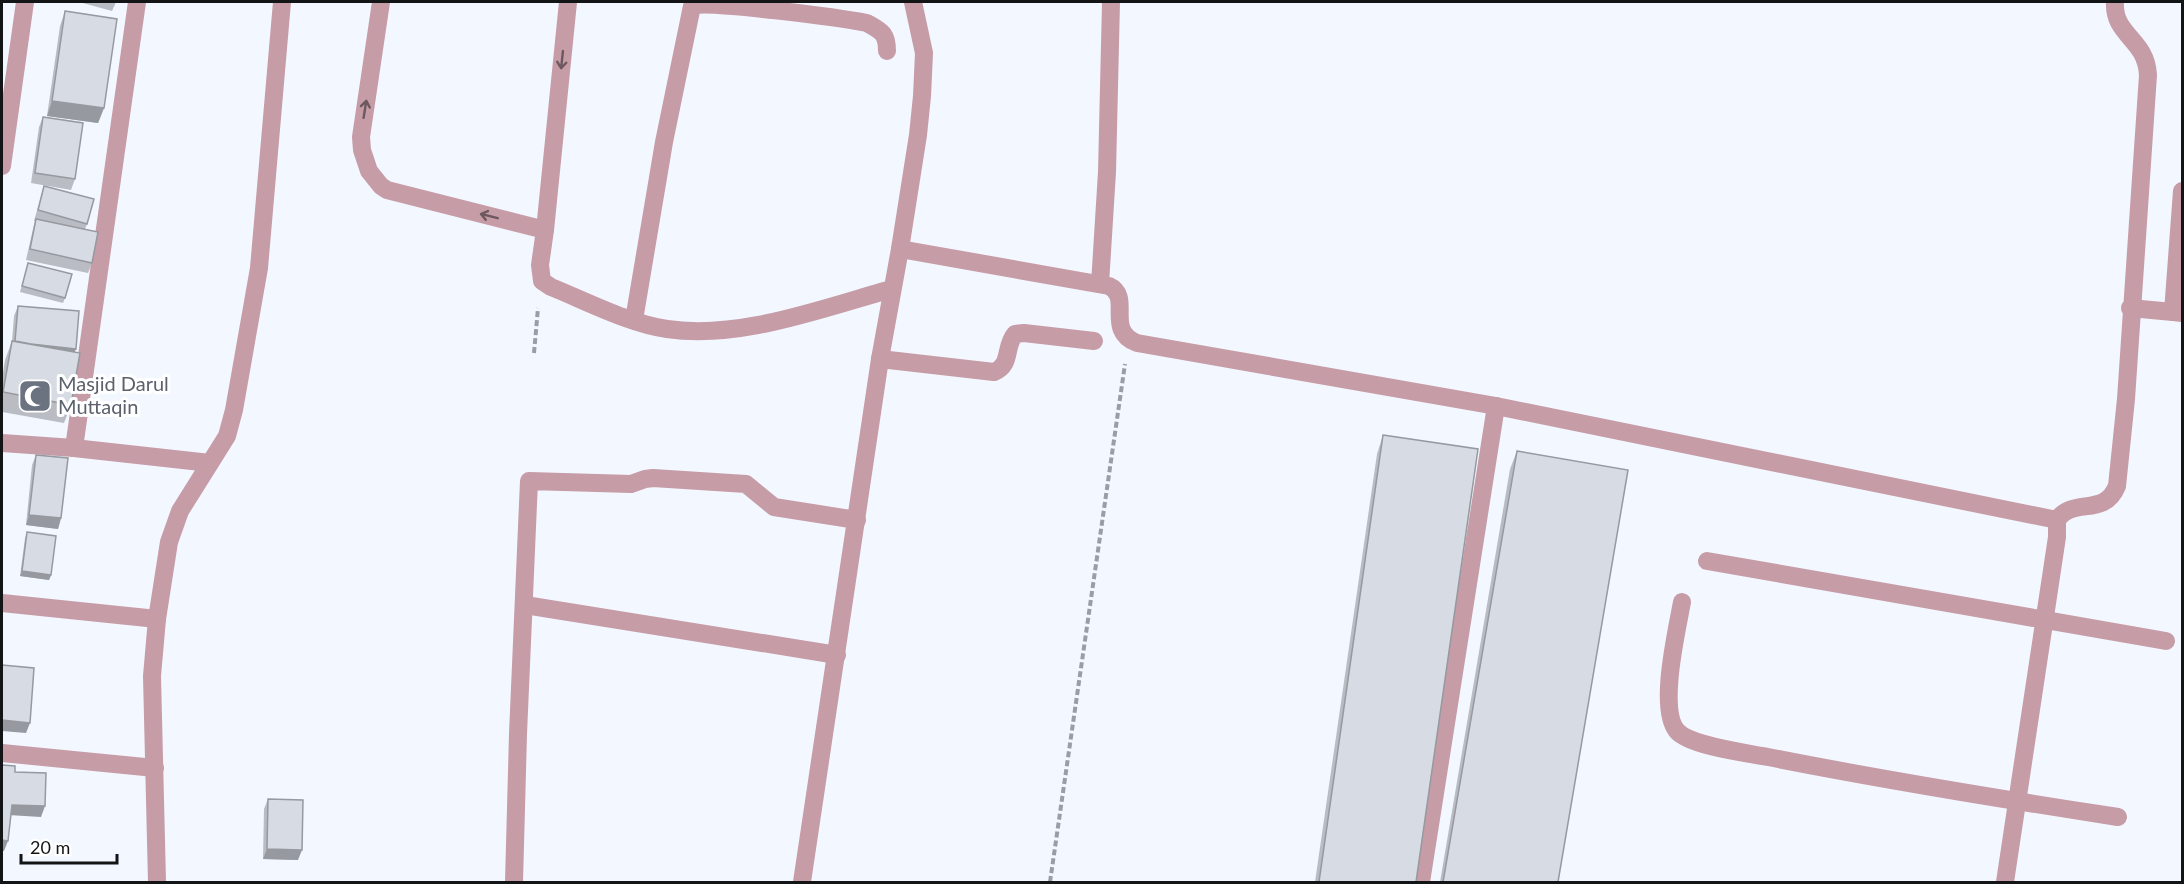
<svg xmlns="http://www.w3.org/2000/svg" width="2184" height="884" font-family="Lato,sans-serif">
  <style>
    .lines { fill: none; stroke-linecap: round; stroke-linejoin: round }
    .path { stroke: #9a9da3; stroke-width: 4; stroke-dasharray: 6 3; stroke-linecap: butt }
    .minor { stroke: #c69ca7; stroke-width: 18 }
    .tertiary { stroke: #c69ca7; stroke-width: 18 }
    .wall { fill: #b9bcc3 }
    .shaded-wall { fill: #96999f }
    .building { fill: #d7dbe3; stroke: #96999f; stroke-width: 1.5 }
    .oneway { stroke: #6c585e }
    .labels { text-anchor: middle; stroke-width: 6; stroke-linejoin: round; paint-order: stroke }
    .worship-label { font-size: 20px; fill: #5b616d; stroke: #fff; text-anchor: start }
  </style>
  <rect width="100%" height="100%" fill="#f3f7ff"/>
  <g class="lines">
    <g class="path">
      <polyline points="534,353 538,308"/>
      <polyline points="1050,882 1125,364"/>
    </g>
    <g class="minor">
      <polyline points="381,2 361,137 362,150 369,171 381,186 387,190 545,230"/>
      <path d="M568,2L545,230L540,265L542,281L551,287C586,301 630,324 667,329C740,340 822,308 892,289"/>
      <polyline points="2182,191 2173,312 2182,313"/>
      <path d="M900,249L1109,286C1133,297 1104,330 1137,343L1496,406L2057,520"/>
      <polyline points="1100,284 1107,172 1111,2"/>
      <polyline points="2130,308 2173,312"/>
      <path d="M634,320L664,142L692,6C707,0 842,18 867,23C881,31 887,33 887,51"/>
      <path d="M880,359L994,372C1012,365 1004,347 1015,334L1024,333L1094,341"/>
      <polyline points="2,443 74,448 210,463"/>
      <polyline points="74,448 137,2"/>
      <polyline points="1707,561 2166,641"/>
      <path d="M1682,602C1677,630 1658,709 1677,731C1690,746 1747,753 1768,757C1884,780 2001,799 2118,817"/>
      <polyline points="2,603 157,619"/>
      <polyline points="525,605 837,655"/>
      <polyline points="2,753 155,768"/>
      <polyline points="157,882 152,676 157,619 169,542 180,511 227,436 234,410 259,268 282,2"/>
      <polyline points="514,882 518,734 529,481 631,484 645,479 653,478 746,484 774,507 857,520"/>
      <polyline points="802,882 880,359 900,249 918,135 922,96 924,53 913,2"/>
      <polyline points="1421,882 1496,406"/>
      <path d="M2005,882L2057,537V520C2073,496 2104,518 2117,486L2126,399L2148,75C2146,38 2113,36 2115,2"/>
    </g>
    <polyline class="tertiary" points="2,166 25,2"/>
  </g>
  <g class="wall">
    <polygon points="79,2 116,2 112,11"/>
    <polygon points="65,11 104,108 98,123 47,116 60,26"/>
    <polygon points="43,117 75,179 71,190 31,183 39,127"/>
    <polygon points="44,186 87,224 85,229 92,263 88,273 26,260 33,229 35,221 34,221"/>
    <polygon points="28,263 65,298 63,303 20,292"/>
    <polygon points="18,306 74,352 71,405 64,423 2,412 2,379 5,360 12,341 14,316"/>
    <polygon points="1383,435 1416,882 1315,882 1377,454"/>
    <polygon points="1517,451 1558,882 1440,882 1510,469"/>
    <polygon points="36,455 61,518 58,529 26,525 32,465"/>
    <polygon points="27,532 51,575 49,580 20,576 25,538"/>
    <polygon points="268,799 298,860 263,859 264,809"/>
  </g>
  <g class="shaded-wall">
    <polygon points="52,101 104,108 98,123 47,116"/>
    <polygon points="14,343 76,349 72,359"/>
    <polygon points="29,515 61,518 58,529 26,525"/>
    <polygon points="22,571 51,575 49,580 20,576"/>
    <polygon points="2,720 30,723 26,733 2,731"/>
    <polygon points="12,805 45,806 41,817 8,815"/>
    <polygon points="2,840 8,841 4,851 2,851"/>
    <polygon points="267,849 302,850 298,860 263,859"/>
  </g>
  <g class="building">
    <polygon points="65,11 117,19 104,108 52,101"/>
    <polygon points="43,117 83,123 75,179 35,173"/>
    <polygon points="44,186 94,199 87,224 38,210"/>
    <polygon points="36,219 98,232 92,263 30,249"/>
    <polygon points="28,263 72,274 65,298 22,286"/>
    <polygon points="18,306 79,311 76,349 31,344 15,341"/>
    <polygon points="12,341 80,353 71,405 3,392"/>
    <polygon points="1383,435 1478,449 1416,882 1319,882"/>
    <polygon points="1517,451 1628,470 1558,882 1443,882"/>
    <polygon points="36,455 68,458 61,518 29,515"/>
    <polygon points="27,532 56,536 51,575 22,571"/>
    <polygon points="2,665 34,668 30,723 2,720"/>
    <polygon points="2,765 15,766 15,772 46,773 45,806 12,805 8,841 2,840"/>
    <polygon points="268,799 303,800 302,850 267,849"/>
  </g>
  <defs><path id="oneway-shaft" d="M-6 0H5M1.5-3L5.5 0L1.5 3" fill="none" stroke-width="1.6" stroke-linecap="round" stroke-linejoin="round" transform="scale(1.5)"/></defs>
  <g class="oneway">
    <use href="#oneway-shaft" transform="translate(562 60) rotate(96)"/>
    <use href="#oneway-shaft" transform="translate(365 109) rotate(-81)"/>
    <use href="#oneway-shaft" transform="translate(489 216) rotate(-166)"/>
  </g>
  <defs>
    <g id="mosque-square" transform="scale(1.725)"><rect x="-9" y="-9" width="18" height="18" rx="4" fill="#6b7280" stroke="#fff"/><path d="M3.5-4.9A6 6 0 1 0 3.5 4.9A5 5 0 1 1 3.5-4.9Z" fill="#fff"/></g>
  </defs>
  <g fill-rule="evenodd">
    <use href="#mosque-square" x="35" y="396"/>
  </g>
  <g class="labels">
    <g class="worship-label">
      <text x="58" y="391">Masjid Darul<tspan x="58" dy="23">Muttaqin</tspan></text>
    </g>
  </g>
  <rect width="2184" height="884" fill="none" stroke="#131416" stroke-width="6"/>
  <path d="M21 854v9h96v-9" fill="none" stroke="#131416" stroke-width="3"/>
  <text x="30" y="854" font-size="18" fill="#131416" stroke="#ffffff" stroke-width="4.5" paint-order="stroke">20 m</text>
</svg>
